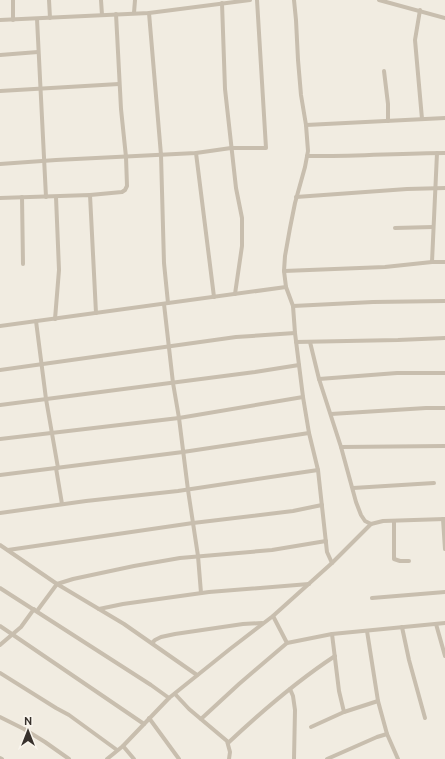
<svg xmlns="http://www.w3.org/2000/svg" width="445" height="759" font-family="Ubuntu,sans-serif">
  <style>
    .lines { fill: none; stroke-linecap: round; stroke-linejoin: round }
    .street { stroke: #c8beae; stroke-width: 4 }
  </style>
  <rect width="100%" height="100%" fill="#f1ece1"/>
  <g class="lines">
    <g class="street">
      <polyline points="13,0 13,20"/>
      <polyline points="49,0 50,18"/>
      <polyline points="101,0 102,15"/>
      <polyline points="294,0 296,20 298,60 301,95 306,125 308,151 305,167 295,203 290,228 285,256 284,271 286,287 293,306 295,333 303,397 309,433 318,470 327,552 332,563"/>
      <polyline points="379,0 445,18"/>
      <polyline points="222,3 225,89 236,188 242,218 242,246 235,294"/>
      <polyline points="420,10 415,40 422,119"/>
      <polyline points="134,13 135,0"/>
      <polyline points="149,13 161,155 164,263 168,303"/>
      <polyline points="37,19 46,197"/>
      <polyline points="0,20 149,13 250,0"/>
      <polyline points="0,55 38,52"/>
      <polyline points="384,71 388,104 388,121"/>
      <polyline points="0,91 119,84"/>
      <polyline points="306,125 445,118"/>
      <polyline points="196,153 214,297"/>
      <path d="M307,156C353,157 399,153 445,153"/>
      <polyline points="0,164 56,160 196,153 231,148 266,148 257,0"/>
      <polyline points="90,195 122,192 125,190 127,186 126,157 121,109 116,14"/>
      <polyline points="22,197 23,264"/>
      <polyline points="296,197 407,189 445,188"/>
      <polyline points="0,198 90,195 96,313"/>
      <polyline points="395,228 433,227"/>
      <polyline points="432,262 437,153"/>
      <polyline points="284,271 385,267 432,262 445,262"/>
      <polyline points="164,304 173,383 179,418 188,490 198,556 201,593"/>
      <polyline points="293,306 373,302 445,301"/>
      <polyline points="55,319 59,270 56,197"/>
      <polyline points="36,321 46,399 58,468"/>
      <polyline points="0,326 286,287"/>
      <polyline points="296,342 398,340 445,338"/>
      <polyline points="310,342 319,379 341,447 356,502 361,515 365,521 371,524"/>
      <polyline points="0,370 236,337 295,333"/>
      <polyline points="319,379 397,373 445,373"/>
      <polyline points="0,405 255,372 299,365"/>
      <polyline points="331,414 426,408 445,408"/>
      <polyline points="0,439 179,418 303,397"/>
      <polyline points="341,447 445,446"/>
      <polyline points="56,468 62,504"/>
      <polyline points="0,475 183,452 309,433"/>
      <polyline points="353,488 434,483"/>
      <polyline points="0,513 86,501 178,491 318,470"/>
      <polyline points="443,519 445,549"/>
      <polyline points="394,521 394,559 400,561 409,561"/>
      <polyline points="0,545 57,584 124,624 197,675"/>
      <polyline points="8,550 193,523 293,511 322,505"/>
      <polyline points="0,588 151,685 169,698"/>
      <polyline points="372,598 445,592"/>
      <polyline points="99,609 123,604 209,592 309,584"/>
      <polyline points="37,611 57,584 73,579 134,566 180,558 272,550 326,541"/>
      <polyline points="273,616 287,643"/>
      <polyline points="436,624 445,656"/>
      <polyline points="0,626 144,724"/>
      <polyline points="402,627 409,660 425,718"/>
      <polyline points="367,631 378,701 387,734 398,759"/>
      <polyline points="332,634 339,691 344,712"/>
      <polyline points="152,643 155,640 161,637 175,634 243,624 262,623"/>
      <polyline points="0,645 21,627 34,609"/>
      <polyline points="0,673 56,708 69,715 117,750"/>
      <polyline points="290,689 293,696 295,710 294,759"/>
      <polyline points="175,694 189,709 227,741 230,752 229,759"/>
      <polyline points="0,717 24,729 45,742 69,759"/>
      <polyline points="149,718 179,759"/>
      <polyline points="201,719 239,684 287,643 332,634 445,623"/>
      <polyline points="311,727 344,712 378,701"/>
      <path d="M228,743C261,712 297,681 335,656"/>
      <polyline points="123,746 134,759"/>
      <polyline points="0,758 2,759"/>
      <polyline points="107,759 123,746 169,698 230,649 273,616 332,563 371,524 383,521 445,519"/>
      <polyline points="327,759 377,737 387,734"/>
    </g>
  </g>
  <g transform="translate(28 731)" stroke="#f9f5ed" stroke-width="3" paint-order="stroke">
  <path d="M0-3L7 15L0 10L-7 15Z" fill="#37312c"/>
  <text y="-6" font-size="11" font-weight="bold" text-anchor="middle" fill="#37312c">N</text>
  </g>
</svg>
